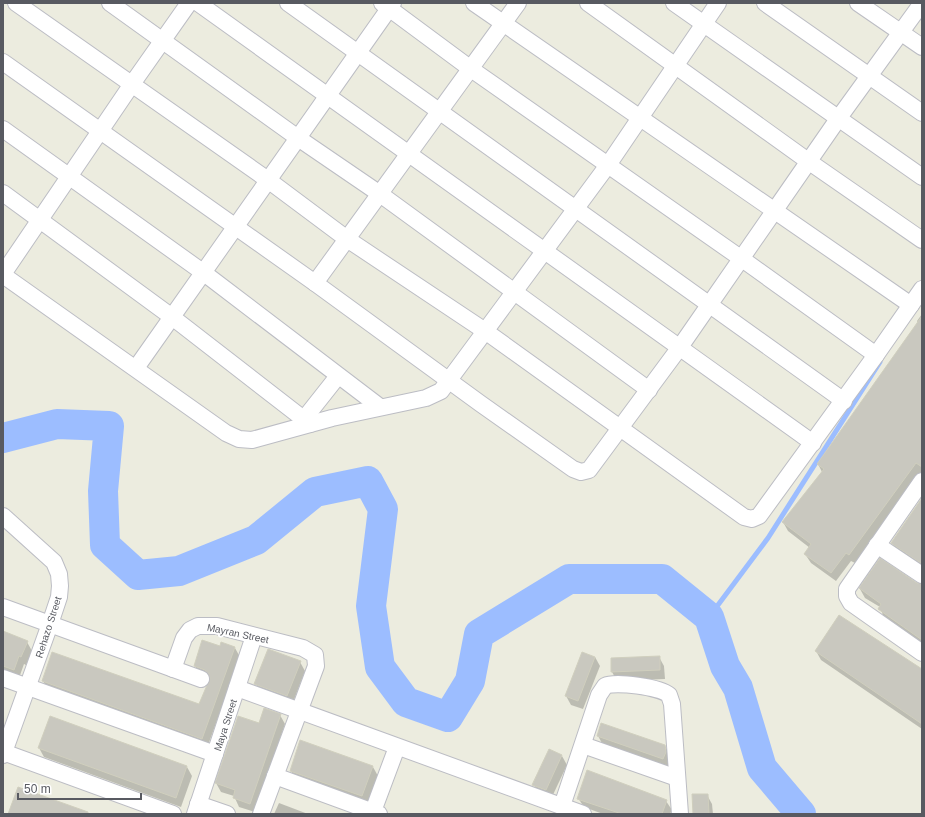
<svg xmlns="http://www.w3.org/2000/svg" width="925" height="817" font-family="Helvetica,sans-serif">
  <style>
    .shadow { fill: #0003 }
    .lines { fill: none; stroke-linecap: round; stroke-linejoin: round }
    .stream { stroke: #9cbdff; stroke-width: 5 }
    .river { stroke: #9cbdff; stroke-width: 30 }
    .building { fill: #c9c8bf; stroke: #d0cfbe }
    .street-casing { stroke: #bcbdc4; stroke-width: 18 }
    .street { stroke: #fff; stroke-width: 16 }
    .labels { text-anchor: middle; stroke-width: 4; stroke-linejoin: round; paint-order: stroke }
    .street-label { font-size: 10px; fill: #585a61; stroke: #fff }
  </style>
  <rect width="100%" height="100%" fill="#ececdf"/>
  <g class="shadow">
    <polygon points="922,314 922,472 855,563 851,561 836,581 811,563 805,554 810,548 788,531 783,522 822,472 818,464 918,323 917,321"/>
    <polygon points="922,499 922,568 897,552 892,543"/>
    <polygon points="917,584 922,584 922,644 884,618 880,607 865,598 860,589"/>
    <polygon points="3,632 27,642 32,651 26,665 24,664 19,678 3,673"/>
    <polygon points="222,643 235,648 240,657 207,748 48,690 43,681 199,705 211,679 200,675 195,666 220,647"/>
    <polygon points="816,651 922,671 922,729 821,660"/>
    <polygon points="595,657 600,666 583,709 571,705 566,696"/>
    <polygon points="659,657 664,666 665,679 617,681 612,672"/>
    <polygon points="300,662 305,671 292,705 261,693 256,684"/>
    <polygon points="280,715 285,724 255,812 239,807 234,796 221,792 216,783 259,724"/>
    <polygon points="50,717 187,767 192,776 181,807 44,757 39,748"/>
    <polygon points="598,736 665,746 670,755 668,768 603,745"/>
    <polygon points="300,742 373,767 378,776 367,805 296,780 291,771"/>
    <polygon points="562,756 567,765 551,799 539,794 534,785"/>
    <polygon points="707,795 712,804 713,814 694,814"/>
    <polygon points="578,798 666,801 672,810 670,814 603,814 584,807"/>
    <polygon points="279,803 308,814 274,814"/>
  </g>
  <g class="lines">
    <polyline class="stream" points="709,617 768,538 880,362"/>
    <polyline class="river" points="3,438 57,424 109,426 103,491 105,545 138,575 179,571 256,540 315,492 368,481 383,509 371,606 380,667 406,702 448,717 470,681 479,634 569,579 662,579 709,617 725,666 738,688 762,768 801,814"/>
  </g>
  <g class="building">
    <polygon points="922,316 922,467 916,463 849,555 846,553 831,573 804,554 811,544 782,522 824,469 817,464"/>
    <polygon points="922,498 922,564 891,543"/>
    <polygon points="880,558 917,583 922,584 922,640 878,609 881,604 859,588"/>
    <polygon points="839,615 922,669 922,724 815,651"/>
    <polygon points="3,631 28,641 21,657 19,656 14,670 3,666"/>
    <polygon points="202,640 220,646 221,642 235,647 202,739 42,681 52,652 199,704 210,678 205,670 194,666"/>
    <polygon points="268,649 301,661 287,696 254,684"/>
    <polygon points="582,652 595,657 578,701 565,696"/>
    <polygon points="660,656 660,670 611,672 611,658"/>
    <polygon points="264,708 281,714 250,804 233,798 235,790 215,783 238,716 259,723"/>
    <polygon points="50,716 187,766 176,798 38,748"/>
    <polygon points="601,723 665,745 666,752 663,759 597,736"/>
    <polygon points="300,740 373,766 362,796 290,771"/>
    <polygon points="549,749 562,755 546,790 532,785"/>
    <polygon points="587,770 667,800 662,814 622,814 577,799"/>
    <polygon points="18,787 88,812 88,814 8,814"/>
    <polygon points="692,794 708,794 709,814 693,814"/>
  </g>
  <g class="lines">
    <g class="street-casing">
      <g id="street">
        <polyline points="16,3 268,180 347,239 485,331 744,517 752,519 759,516 876,355 922,289"/>
        <polyline points="110,3 298,138 380,194 649,390"/>
        <polyline points="198,3 813,443"/>
        <polyline points="288,3 844,401"/>
        <polyline points="382,3 471,69 742,259 876,355"/>
        <polyline points="474,3 911,305"/>
        <polyline points="588,3 808,161 922,240"/>
        <polyline points="674,3 922,177"/>
        <polyline points="765,3 922,113"/>
        <polyline points="858,3 922,47"/>
        <polyline points="3,62 315,283 481,404 573,469 581,472 589,470 680,347 838,119 922,3"/>
        <polyline points="3,129 204,273 380,407"/>
        <polyline points="3,193 172,317 310,424"/>
        <polyline points="3,274 132,84 189,3"/>
        <polyline points="3,275 226,433 239,439 252,440 332,418 426,398 441,391 449,380 608,165 718,3"/>
        <polyline points="315,283 518,3"/>
        <polyline points="136,368 393,3"/>
        <polyline points="304,419 338,376"/>
        <polyline points="922,481 847,589 847,596 851,603 922,653"/>
        <polyline points="3,516 54,562 59,574 60,586 59,597 50,624 3,755"/>
        <polyline points="877,545 922,575"/>
        <polyline points="3,607 201,679"/>
        <polyline points="173,669 184,638 190,630 198,626 217,626 303,648 315,655 316,666 261,814"/>
        <polyline points="3,678 215,754"/>
        <polyline points="237,688 583,814"/>
        <polyline points="583,745 677,778"/>
        <polyline points="3,752 173,814"/>
        <polyline points="275,776 379,814"/>
        <polyline points="198,804 227,814"/>
        <path d="M562,806L599,695L605,686C615,681 660,687 669,695L672,704L680,814"/>
        <polyline points="195,814 254,636"/>
        <polyline points="372,814 397,747"/>
      </g>
    </g>
    <use href="#street" class="street"/>
  </g>
  <g class="labels">
    <g class="street-label">
      <text transform="translate(48 627) rotate(-72)" y="4">Rehazo Street</text>
      <text transform="translate(238 633) rotate(12)" y="4">Mayran Street</text>
      <text transform="translate(225 725) rotate(-72)" y="4">Maya Street</text>
    </g>
  </g>
  <rect width="925" height="817" fill="none" stroke="#585a61" stroke-width="8"/>
  <path d="M18 793v6h123v-6" fill="none" stroke="#585a61" stroke-width="2"/>
  <text x="24" y="793" font-size="12" fill="#585a61" stroke="#ffffff" stroke-width="3" paint-order="stroke">50 m</text>
</svg>
